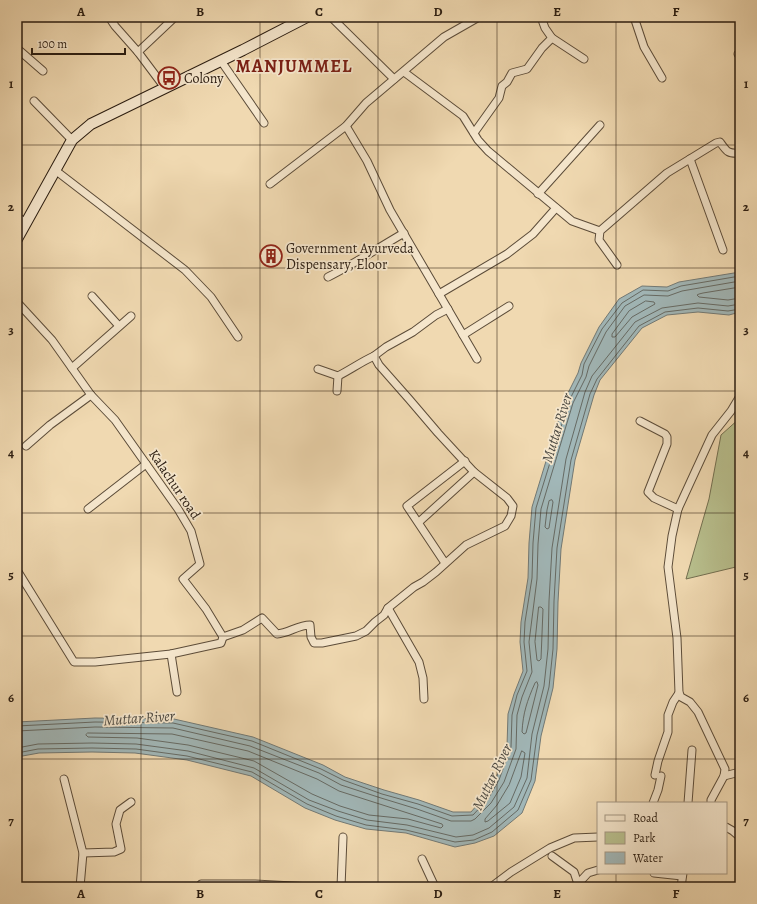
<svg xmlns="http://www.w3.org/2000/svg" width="757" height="904" font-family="Alegreya,serif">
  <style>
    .green { fill: #b8bf8d; stroke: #726e4f }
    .water { fill: #a1b7b8; stroke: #727975 }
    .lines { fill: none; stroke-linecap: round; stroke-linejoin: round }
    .shore { stroke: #666a64; stroke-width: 1 }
    .street-casing { stroke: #5c4c39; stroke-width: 9 }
    .secondary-casing { stroke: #2b1d11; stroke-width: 12 }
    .street { stroke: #f5e6cc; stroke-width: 7 }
    .secondary { stroke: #f5e6cc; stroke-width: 10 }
    .grid { fill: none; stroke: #2b1d11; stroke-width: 1; stroke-opacity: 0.55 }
    .labels { text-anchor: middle; stroke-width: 3.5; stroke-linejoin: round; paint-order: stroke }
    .poi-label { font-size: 14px; fill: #2b1d11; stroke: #f5e6cc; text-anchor: start }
    .street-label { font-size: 14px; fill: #2b1d11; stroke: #f5e6cc }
    .water-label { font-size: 15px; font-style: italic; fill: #4e4b43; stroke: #f5e6cc }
    .district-label { font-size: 18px; font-weight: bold; letter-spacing: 1px; fill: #7a1f14; stroke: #f5e6cc }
    .neatline { fill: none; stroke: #2b1d11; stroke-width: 1.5 }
    .grid-label { font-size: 13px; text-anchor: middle; font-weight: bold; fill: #2b1d11 }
  </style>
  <rect width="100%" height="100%" fill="#f0d9b1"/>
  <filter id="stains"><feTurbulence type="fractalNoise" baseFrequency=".005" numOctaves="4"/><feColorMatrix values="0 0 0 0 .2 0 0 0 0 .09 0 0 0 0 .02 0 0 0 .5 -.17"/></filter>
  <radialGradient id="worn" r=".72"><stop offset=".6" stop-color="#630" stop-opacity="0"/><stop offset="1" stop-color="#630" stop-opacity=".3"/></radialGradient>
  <polygon class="green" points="740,418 740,566 686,579 709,499 721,435"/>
  <polygon class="water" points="740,272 740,312 729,315 698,312 667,315 642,328 600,380 594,395 575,460 561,549 558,602 557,649 553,688 541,736 535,781 522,813 494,836 475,843 455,847 406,833 366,829 335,820 305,808 251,776 187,760 135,753 92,752 39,753 17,757 17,722 95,718 174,719 253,737 323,765 345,777 384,790 419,800 453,812 471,812 484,797 496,778 507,746 508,714 514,694 523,671 520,642 521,622 528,578 529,543 532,507 565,399 578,373 581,363 599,327 619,299 642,286 667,287 679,282"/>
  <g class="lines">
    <g class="shore">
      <polyline points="740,287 703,293 699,294 697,295 699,297 728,300 740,298"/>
      <polygon points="646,301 654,302 655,304 632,317 615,337 612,337 612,334 629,311"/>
      <polygon points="552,500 553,502 549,528 547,529 545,527 547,510 549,501"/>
      <polygon points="539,607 541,607 543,609 541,659 539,661 537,660 535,642"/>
      <path d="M537,682L538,685L526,733L524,734L522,732C523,713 527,701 535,683Z"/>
      <polyline points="17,726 95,722 173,723 252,741 321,769 343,780 382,794 418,804 452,816 473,815 488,799 499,780 511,747 512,715 517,695 527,671 524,642 525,622 532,578 533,543 536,508 569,401 582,375 584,364 602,329 622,303 643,290 668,291 681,286 740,276"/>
      <polyline points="17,731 95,727 173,728 250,746 319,773 341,785 381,798 417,809 451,821 471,821 475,819 491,803 504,782 516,749 517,715 522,697 532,672 529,642 537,579 538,544 541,509 573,403 586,377 589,366 606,332 625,306 644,295 668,296 682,291 740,281"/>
      <polygon points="88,733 172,734 248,751 317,779 339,791 442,824 443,826 441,828 408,819 369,815 340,806 312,794 254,761 188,745 137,738 88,737 86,735"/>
      <polyline points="17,748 38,744 92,743 136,744 188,751 254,768 309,800 338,811 367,820 407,825 456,837 473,835 489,828 514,807 527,778 532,734 544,686 548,649 549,601 552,548 566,459 585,392 592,376 635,322 662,308 698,303 728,306 740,304"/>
      <polygon points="522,751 525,753 521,777 510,803 488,821 485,822 485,819 497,805 509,785"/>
      <polyline points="17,753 38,749 92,748 136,749 187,756 252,772 307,804 336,816 366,825 406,830 455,842 474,840 492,832 518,810 531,780 537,735 549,687 553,649 554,601 557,548 571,460 590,394 597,379 639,326 665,312 698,308 728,311 740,309"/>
    </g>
    <g class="street-casing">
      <g id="street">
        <polyline points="109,17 115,26 138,52 165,88"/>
        <polyline points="331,17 394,79"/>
        <polyline points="541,17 545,28 552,38 584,59"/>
        <polyline points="634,17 644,47 662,78"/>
        <polyline points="17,49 20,51 43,71"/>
        <polyline points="138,52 175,17"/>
        <polyline points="738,54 740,53"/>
        <polyline points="221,61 264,123"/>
        <polyline points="404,72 463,116 478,140 488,151 572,221 600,231"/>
        <polyline points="34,101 72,140"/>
        <polyline points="346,126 367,161 390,210 477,359"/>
        <polyline points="474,133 499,98 502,86 507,82 512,73 527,69 542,48 552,38"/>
        <polyline points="690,159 723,250"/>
        <polyline points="55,170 185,270 211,297 238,337"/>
        <polyline points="270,184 346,126 366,103 444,37 479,17"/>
        <polyline points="538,194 600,125"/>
        <polyline points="17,217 26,223"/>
        <path d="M617,265L599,240L600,231L667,173L716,143L720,142C727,152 728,154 740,153"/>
        <path d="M328,277C354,264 378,248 404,233"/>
        <polyline points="439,294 507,254 533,234 556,208"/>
        <polyline points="92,296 119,326"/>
        <polyline points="17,302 52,340 91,395 115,420 178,509 191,531 200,564 183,579 206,609 223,637 221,643 171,654 95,662 74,662 17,570"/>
        <polyline points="463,335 509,306"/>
        <polyline points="374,356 386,347 413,332 436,315 448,309"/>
        <polyline points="72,368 131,316"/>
        <polyline points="337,391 338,376"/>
        <polyline points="640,421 665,434 667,437 667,444 648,492 654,498 678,509"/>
        <polyline points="26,446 50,425 91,395"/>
        <polyline points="88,509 146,464"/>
        <polyline points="419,522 474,472"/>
        <polyline points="445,563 407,506 465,461"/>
        <polyline points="388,608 419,662 423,678 424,699"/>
        <path d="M223,637L243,630L262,618L277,634C289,633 298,625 310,625L311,637L314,643H322L356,636L366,631L375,622L384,615L388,608L414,587L423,582L436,572L466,545L505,526L511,516L513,506L507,498L474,472L438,433L409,399L379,365L374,356C361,362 350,370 338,376L318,369"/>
        <polyline points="171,654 177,692"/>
        <polyline points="655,775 658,761 668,732 668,715 673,702 679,693"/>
        <polyline points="724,776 740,772"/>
        <polyline points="64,779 83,853 80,887"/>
        <polyline points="653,803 658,790 661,776"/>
        <polyline points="688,803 692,750"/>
        <polyline points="711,803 711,800 724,776 725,769 698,712 690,702 681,697 679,693 677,638 668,567 672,536 678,509 712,435 731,411 740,396"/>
        <polyline points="726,827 733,831 740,837"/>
        <polyline points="83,853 114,852 121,849 116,824 120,810 131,802"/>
        <polyline points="552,856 574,872 578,884 583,887"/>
        <polyline points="422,859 435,887"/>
        <polyline points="654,873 682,876"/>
        <polyline points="199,887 201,884 255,884 312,887"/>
        <polyline points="341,887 343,837"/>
        <polyline points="491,887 511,872 550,848 574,838 598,837"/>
        <polyline points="575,887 588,873 598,870"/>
        <polyline points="681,887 683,873"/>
      </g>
    </g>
    <g class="secondary-casing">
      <polyline id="secondary" points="17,239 72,140 91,124 243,50 307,17"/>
    </g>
    <use href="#street" class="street"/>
    <use href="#secondary" class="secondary"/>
  </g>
  <path class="grid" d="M141,17V887M260,17V887M378,17V887M497,17V887M616,17V803M17,145H740M17,268H740M17,391H740M17,513H740M17,636H740M17,759H740M616,873V887"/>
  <defs>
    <g id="bus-ring" transform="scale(1.15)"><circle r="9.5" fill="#f5e6cc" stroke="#8f2418" stroke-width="1.5"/><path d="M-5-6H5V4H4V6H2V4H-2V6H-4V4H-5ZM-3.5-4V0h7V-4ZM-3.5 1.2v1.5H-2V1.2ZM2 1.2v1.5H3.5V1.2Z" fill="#8f2418"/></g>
    <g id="building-ring" transform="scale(1.15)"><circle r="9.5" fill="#f5e6cc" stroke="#8f2418" stroke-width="1.5"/><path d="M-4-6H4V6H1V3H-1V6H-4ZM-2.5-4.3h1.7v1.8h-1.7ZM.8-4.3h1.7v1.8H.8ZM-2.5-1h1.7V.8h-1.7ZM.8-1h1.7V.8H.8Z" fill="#8f2418"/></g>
  </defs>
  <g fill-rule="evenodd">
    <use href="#bus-ring" x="169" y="78"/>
    <use href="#building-ring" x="271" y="256"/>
  </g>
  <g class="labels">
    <g class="poi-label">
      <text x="184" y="83">Colony</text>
      <text x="286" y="253">Government Ayurveda<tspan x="286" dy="16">Dispensary, Eloor</tspan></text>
    </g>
    <g class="street-label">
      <text transform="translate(175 484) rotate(56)" y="5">Kalachur road</text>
    </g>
    <g class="water-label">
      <text transform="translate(557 428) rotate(-73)" y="5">Muttar River</text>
      <text transform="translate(139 718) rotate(-4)" y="5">Muttar River</text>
      <text transform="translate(492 777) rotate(-64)" y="5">Muttar River</text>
    </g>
    <g class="district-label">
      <text x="294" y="72">MANJUMMEL</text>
    </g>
  </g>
  <rect width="757" height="904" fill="none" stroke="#f0d9b1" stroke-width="44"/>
  <rect x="597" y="802" width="130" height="72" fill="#f5e6cc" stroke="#a49681"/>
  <rect x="605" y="815" width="20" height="6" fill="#f5e6cc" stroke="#a49681"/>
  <text x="633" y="822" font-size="12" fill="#2b1d11">Road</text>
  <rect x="605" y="832" width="20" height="12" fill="#b8bf8d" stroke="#a49681"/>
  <text x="633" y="842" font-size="12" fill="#2b1d11">Park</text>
  <rect x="605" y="852" width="20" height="12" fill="#a1b7b8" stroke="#a49681"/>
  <text x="633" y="862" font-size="12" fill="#2b1d11">Water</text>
  <path d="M32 48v6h93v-6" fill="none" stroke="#2b1d11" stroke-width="2"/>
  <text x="38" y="48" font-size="12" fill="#2b1d11" stroke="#f5e6cc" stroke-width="3" paint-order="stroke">100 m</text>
  <rect x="22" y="22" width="713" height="860" class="neatline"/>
  <g class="grid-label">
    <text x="81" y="16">A</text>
    <text x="200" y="16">B</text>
    <text x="319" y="16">C</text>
    <text x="438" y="16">D</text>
    <text x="557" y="16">E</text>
    <text x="676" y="16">F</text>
    <text x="11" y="88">1</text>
    <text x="746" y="88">1</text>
    <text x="11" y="211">2</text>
    <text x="746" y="211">2</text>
    <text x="11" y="334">3</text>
    <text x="746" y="334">3</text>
    <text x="11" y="457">4</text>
    <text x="746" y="457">4</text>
    <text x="11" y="579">5</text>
    <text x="746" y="579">5</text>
    <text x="11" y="702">6</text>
    <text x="746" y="702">6</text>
    <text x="11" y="825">7</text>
    <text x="746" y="825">7</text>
    <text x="81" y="898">A</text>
    <text x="200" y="898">B</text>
    <text x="319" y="898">C</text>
    <text x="438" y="898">D</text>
    <text x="557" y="898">E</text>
    <text x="676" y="898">F</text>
  </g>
  <rect width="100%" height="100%" filter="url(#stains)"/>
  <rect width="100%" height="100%" fill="url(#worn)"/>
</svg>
